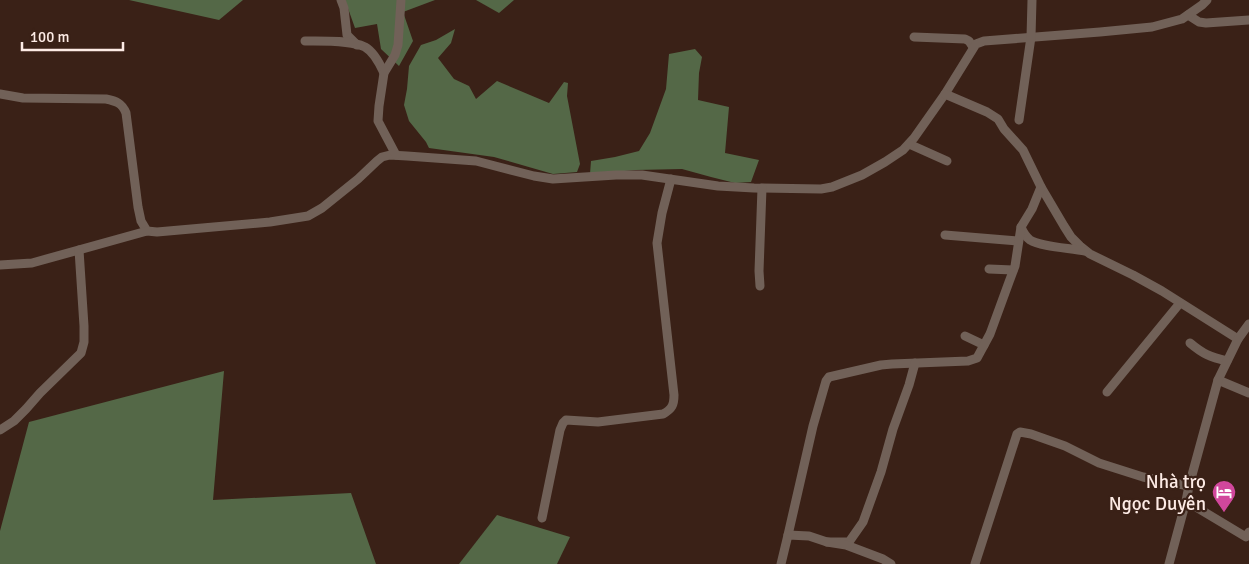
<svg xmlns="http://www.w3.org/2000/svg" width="1249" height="564" font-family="Signika,sans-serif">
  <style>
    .forest { fill: #546847 }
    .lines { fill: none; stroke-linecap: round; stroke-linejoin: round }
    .minor { stroke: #716158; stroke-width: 9 }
    .labels { text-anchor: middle; stroke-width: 4.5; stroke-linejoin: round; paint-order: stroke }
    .poi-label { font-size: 19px; fill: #fdebe5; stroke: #3a2117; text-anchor: end }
  </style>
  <rect width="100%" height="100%" fill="#3a2117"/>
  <g class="forest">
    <polygon points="129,0 243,0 219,20"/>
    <polygon points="345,0 435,0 403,12 413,41 399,66 381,49 377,24 355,28"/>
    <polygon points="476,0 514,0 499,13"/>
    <polygon points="455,29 451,43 438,58 454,79 469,86 476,99 497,81 549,103 564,82 568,83 567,96 580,164 577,172 553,174 494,157 429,148 426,142 409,121 404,105 407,89 409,66 421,45 436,40"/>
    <polygon points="695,49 702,57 699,73 698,100 729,107 725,153 759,160 751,182 735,183 711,177 682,169 636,170 590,174 591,161 615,157 639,151 650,133 666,89 669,54"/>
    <polygon points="224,371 213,500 351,493 376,564 0,564 0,531 29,422"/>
    <polygon points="497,515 570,537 557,564 459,564"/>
  </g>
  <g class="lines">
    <g class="minor">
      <polyline points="341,0 344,8 347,35 357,45"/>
      <polyline points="1188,15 1199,22 1206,23 1249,20"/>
      <polyline points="914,37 965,39 969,41 973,47"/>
      <path d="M305,41C321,41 351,40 365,47C374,52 380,64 384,73"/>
      <path d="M0,94L23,98L106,99C116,101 122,103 126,113L138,207L141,221L147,231L157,232L270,222L308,216L322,208L358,179L377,161L382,157L390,155L407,156L476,161L534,176L553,179L616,175H642L718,186L754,188L821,189L832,187L862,175L885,162L903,150L914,138L945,94L976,44L984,41L1100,32L1152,27L1182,19L1202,5L1207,0"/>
      <polyline points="945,94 987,112 998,119 1004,129 1023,150 1041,187 1064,226 1071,237 1080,246 1090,254 1133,275 1162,291 1238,339"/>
      <polyline points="1019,120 1031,37 1032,0"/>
      <polyline points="909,144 947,161"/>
      <polyline points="396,155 378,121 379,106 384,73 395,55 398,45 401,0"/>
      <path d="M1021,227C1023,232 1025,236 1030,240C1041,247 1071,248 1085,251"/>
      <polyline points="945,235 1018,241"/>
      <polyline points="0,265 32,263 147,231"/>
      <polyline points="989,269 1013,270"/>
      <polyline points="760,286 759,271 762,188"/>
      <polyline points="965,336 984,345"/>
      <path d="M1190,343C1203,354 1210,357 1227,361"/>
      <polyline points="1218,380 1249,393"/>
      <polyline points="1107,392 1180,303"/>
      <polyline points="0,430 14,421 26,409 40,393 81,353 84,342 84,326 79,250"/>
      <polyline points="1186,501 1246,537 1249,532"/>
      <path d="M542,518L560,430L563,423L566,420L598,422L663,414C672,409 674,405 674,395L657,243L662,213L671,179"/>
      <polyline points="788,535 813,426 826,381 829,377 881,365 892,364 968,361 977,358 990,334 1009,282 1015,266 1021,227 1032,209 1041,187"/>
      <polyline points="827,542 849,542 863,522 881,472 893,429 909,385 915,363"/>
      <polyline points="781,564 788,535 809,536 827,542 846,545 883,559 891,564"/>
      <polyline points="975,564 1017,434 1020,432 1031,434 1065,446 1099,463 1143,477 1189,486"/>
      <polyline points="1169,564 1186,501 1189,486 1218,380 1238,339 1249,324"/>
    </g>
  </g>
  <defs>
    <g id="hotel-pin" transform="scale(1.25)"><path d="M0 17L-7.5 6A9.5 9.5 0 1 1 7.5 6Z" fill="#d1479c" stroke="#3a2117"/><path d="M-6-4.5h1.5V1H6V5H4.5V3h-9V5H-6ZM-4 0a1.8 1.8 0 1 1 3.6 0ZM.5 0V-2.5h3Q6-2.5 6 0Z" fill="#fff"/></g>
  </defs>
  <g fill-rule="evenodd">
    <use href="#hotel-pin" x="1224" y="492"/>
  </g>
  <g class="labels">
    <g class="poi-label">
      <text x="1206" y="488">Nhà trọ<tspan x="1206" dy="22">Ngọc Duyên</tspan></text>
    </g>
  </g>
  <path d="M22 42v8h101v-8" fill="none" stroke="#fdebe5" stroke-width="2.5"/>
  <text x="30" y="42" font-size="15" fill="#fdebe5" stroke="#3a2117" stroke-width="4" paint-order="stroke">100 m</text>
</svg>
